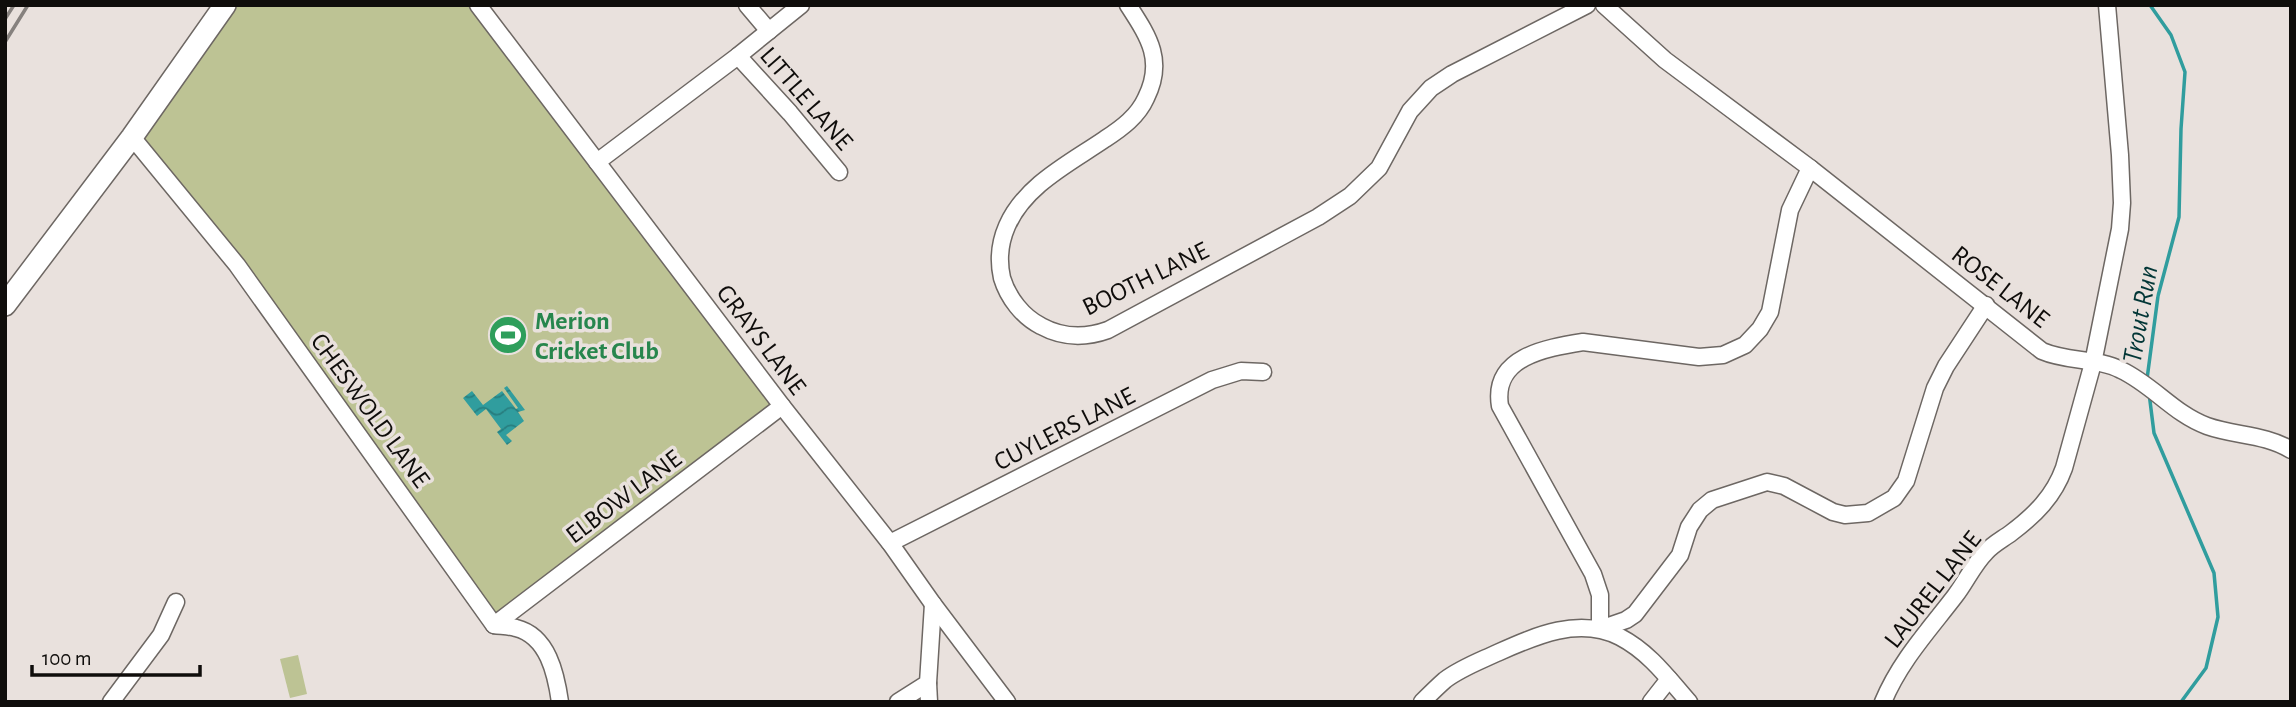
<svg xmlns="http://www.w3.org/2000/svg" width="2296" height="707" font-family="'Alegreya Sans',sans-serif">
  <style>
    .pitch { fill: #bdc394 }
    .water { fill: url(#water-waves) }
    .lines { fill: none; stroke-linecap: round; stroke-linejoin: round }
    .stream { stroke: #309d9e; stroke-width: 3.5 }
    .minor-casing { stroke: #6d6763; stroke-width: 19 }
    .major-casing { stroke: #6d6763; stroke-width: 24 }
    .minor { stroke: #fff; stroke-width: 16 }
    .major { stroke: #fff; stroke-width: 21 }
    .rail { stroke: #86817e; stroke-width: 3.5 }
    .labels { text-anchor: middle; stroke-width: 7; stroke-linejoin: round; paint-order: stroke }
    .street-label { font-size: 26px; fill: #0f0d0b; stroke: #e9e1dd }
    .leisure-label { font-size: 26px; font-weight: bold; fill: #27864d; stroke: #e9e1dd; text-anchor: start }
    .water-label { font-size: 28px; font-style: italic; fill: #023636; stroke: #e9e1dd }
  </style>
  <defs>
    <pattern id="water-waves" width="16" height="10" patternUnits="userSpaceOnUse" patternTransform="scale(1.75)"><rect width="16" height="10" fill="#309d9e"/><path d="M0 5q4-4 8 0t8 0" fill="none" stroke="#277e7f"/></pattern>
  </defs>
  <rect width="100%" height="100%" fill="#e9e1dd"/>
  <g class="pitch">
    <polygon points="227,5 476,5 782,406 494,625 132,137"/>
    <polygon points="298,655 307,694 290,698 280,659"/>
  </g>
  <polygon class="water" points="507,386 525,410 518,412 524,421 506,435 512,441 507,445 497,432 501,429 486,409 477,416 463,398 472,391 483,405 502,391 516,409 518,408 504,388"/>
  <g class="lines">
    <g class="stream">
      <polyline points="2147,379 2158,296 2179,217 2181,129 2185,72 2171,35 2150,5"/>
      <polyline points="2149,393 2154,433 2214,573 2218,617 2206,668 2181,702"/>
    </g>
    <g class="minor-casing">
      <g id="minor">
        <polyline points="478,5 782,406 890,543 933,604 1007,702"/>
        <polyline points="747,5 769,31"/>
        <path d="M1128,5C1148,36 1165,60 1146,98C1138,116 1122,128 1105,139C1070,163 1025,185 1007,226C1000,242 998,260 1002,278C1008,298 1023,317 1041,326C1063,338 1086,338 1108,330L1318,217L1350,196L1379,168L1410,111L1431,88L1452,74L1587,5"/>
        <path d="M1604,5L1665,60L1810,168L2042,351C2067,362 2098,358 2121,370C2153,385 2174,414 2207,426C2235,436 2265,434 2291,450"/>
        <polyline points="738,56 790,113 839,172"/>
        <path d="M132,137L237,265L494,625C501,626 509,626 516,628C548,636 556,674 560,702"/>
        <polyline points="597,162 738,56 801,5"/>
        <polyline points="890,543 1212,380 1241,371 1263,372"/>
        <polyline points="494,625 782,406"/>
        <path d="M1600,629V595L1593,574L1500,406C1492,357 1545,348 1583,342L1699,357L1723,355L1745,345L1760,329L1770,312L1790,210L1810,168"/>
        <polyline points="1600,629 1626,620 1635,614 1680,555 1689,527 1700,510 1712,500 1767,482 1784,486 1833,512 1845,515 1868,513 1894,498 1906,481 1935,388 1946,366 1986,305"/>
        <polyline points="928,683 929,702"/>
        <polyline points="111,702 161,635 176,602"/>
        <polyline points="898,702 928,683 933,604"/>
        <path d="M1422,702C1429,695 1437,687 1445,680C1461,668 1480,661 1497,653C1535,636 1579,616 1620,637C1649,652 1668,678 1689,702"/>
        <polyline points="1651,702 1669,679"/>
        <path d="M1883,702C1900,661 1929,630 1955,596C1966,582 1973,565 1986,552C1993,544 2003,539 2011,533C2035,515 2054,496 2064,468L2093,363L2120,229L2122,203L2120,155L2107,5"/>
      </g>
    </g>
    <g class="major-casing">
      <polyline id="major" points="5,305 132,137 225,5"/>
    </g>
    <use href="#minor" class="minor"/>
    <use href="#major" class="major"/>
    <g class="rail">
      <polyline points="5,19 14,5"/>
      <polyline points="5,42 28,5"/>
    </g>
  </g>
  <defs>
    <g id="stadium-disc" transform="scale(2.0125)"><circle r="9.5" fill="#2e9e5b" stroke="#e9e1dd"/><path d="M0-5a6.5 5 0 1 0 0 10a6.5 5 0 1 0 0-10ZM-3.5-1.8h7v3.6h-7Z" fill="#fff"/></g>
  </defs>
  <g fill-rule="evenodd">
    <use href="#stadium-disc" x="508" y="335"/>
  </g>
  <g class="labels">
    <g class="street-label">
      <text transform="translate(807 98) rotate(49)" y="9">LITTLE LANE</text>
      <text transform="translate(1145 278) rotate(-26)" y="9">BOOTH LANE</text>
      <text transform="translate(2001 286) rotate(38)" y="9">ROSE LANE</text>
      <text transform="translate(762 339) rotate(53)" y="9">GRAYS LANE</text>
      <text transform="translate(371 410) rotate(54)" y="9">CHESWOLD LANE</text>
      <text transform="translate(1064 428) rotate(-27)" y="9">CUYLERS LANE</text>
      <text transform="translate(623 496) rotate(-37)" y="9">ELBOW LANE</text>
      <text transform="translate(1932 589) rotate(-52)" y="9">LAUREL LANE</text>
    </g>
    <g class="leisure-label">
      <text x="535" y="329">Merion<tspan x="535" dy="30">Cricket Club</tspan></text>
    </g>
    <g class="water-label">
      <text transform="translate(2139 314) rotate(-80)" y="10">Trout Run</text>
    </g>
  </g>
  <rect width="2296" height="707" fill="none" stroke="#0f0d0b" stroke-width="14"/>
  <path d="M32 665v10h168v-10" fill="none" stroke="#0f0d0b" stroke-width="3.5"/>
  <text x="42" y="665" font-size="21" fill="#0f0d0b" stroke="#e9e1dd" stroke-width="5" paint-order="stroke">100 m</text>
</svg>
